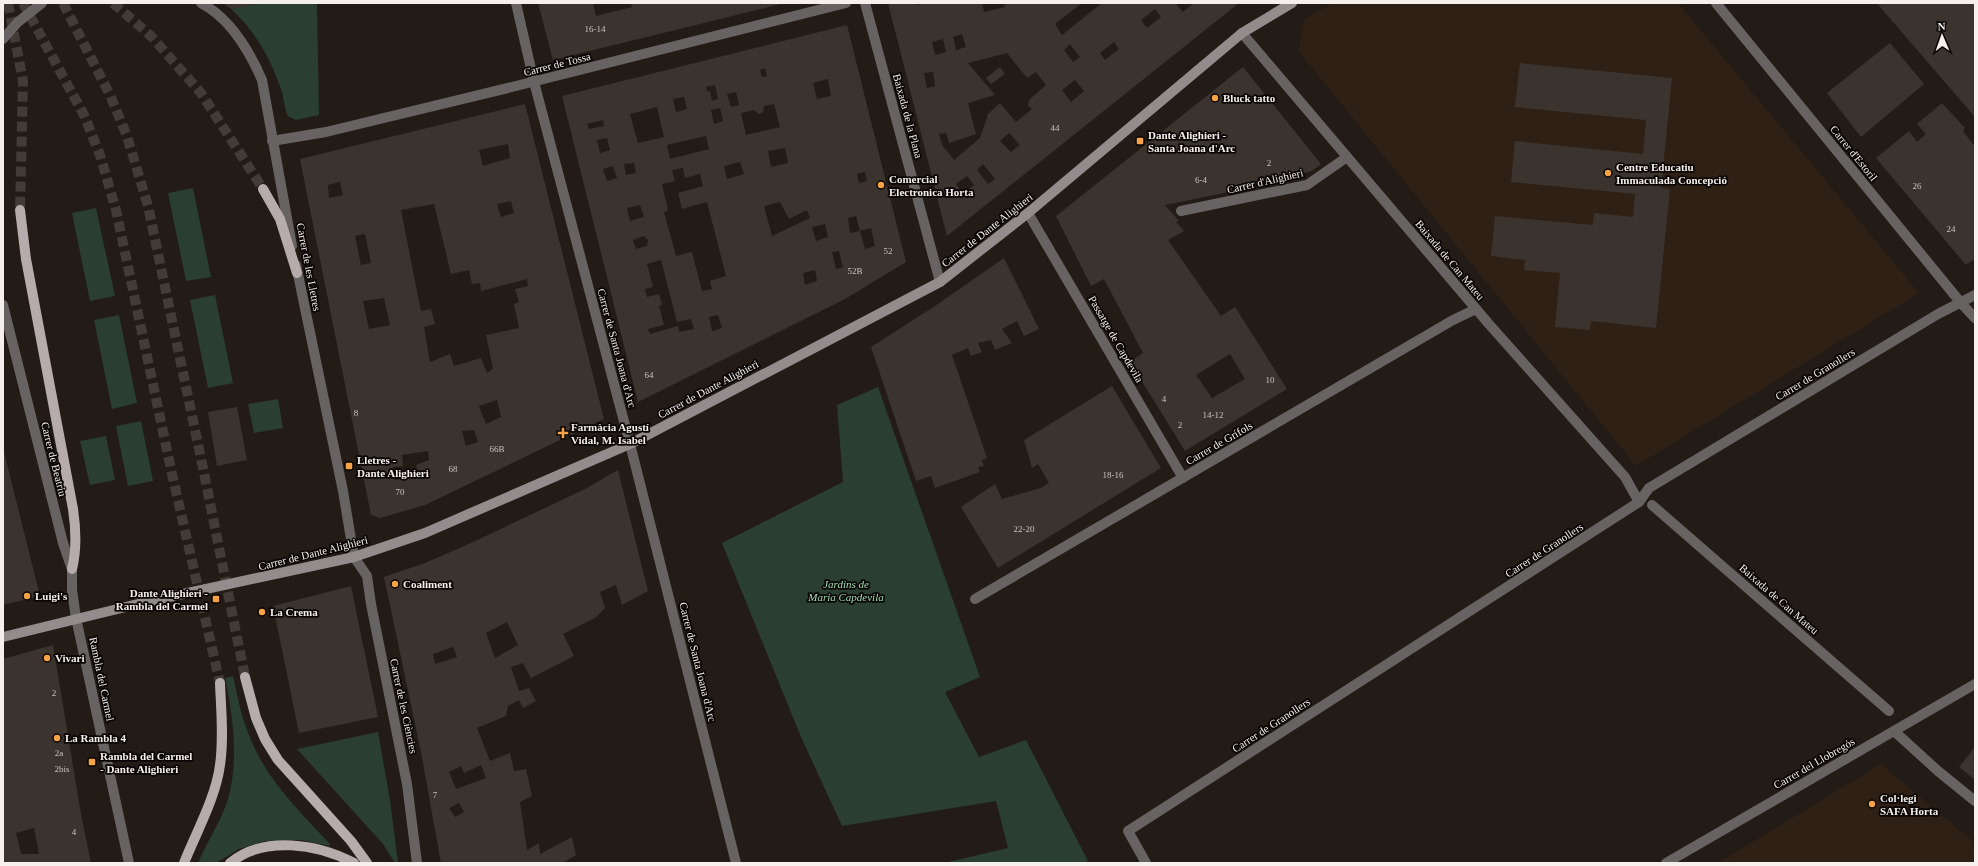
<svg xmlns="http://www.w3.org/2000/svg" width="1978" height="866" font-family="Georgia,serif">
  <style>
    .education { fill: #2f2015 }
    .green { fill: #2a3f2f }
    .building { fill: #3b342e; fill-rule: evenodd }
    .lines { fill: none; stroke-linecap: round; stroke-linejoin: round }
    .primary-tunnel { stroke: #423b36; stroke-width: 10; stroke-dasharray: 10 5; stroke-linecap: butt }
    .lane { stroke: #686363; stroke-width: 10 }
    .street { stroke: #686363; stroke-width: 10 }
    .secondary { stroke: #948c8c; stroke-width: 10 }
    .primary { stroke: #b6acac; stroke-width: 10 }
    .poi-dot { fill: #f6a247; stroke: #090605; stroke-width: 1.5 }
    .labels { text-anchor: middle; stroke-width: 3.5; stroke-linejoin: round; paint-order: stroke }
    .number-label { font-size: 9px; fill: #c6c1bc }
    .street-label { font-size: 11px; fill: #f5f0ec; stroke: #090605 }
    .poi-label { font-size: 11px; font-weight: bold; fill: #f5f0ec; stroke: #090605; text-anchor: start }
    .park-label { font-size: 11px; font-style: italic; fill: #a3ddb1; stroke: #090605 }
  </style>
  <rect width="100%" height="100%" fill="#221b16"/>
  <g class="education">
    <polygon points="1333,3 1678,3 1919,293 1636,466 1299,52 1304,19"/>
    <polygon points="1881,764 1975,843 1975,863 1718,863"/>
  </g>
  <g class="green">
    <path d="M262,3H317L319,115L296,120L288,116C284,107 284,98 281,89C270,58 256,32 231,9Z"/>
    <polygon points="193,188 211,277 186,281 168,193"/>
    <polygon points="96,208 115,296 90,301 72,213"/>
    <polygon points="215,295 233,383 208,388 190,300"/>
    <polygon points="119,315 137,403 112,409 94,320"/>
    <polygon points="878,387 980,677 945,692 979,757 1026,740 1088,861 1085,863 944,863 1008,848 996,801 842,826 801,737 722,543 843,482 837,405"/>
    <polygon points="278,399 283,428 254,433 248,404"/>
    <polygon points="141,421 153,481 128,486 116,426"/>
    <polygon points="106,436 115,480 90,485 80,441"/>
    <path d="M233,676C237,693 240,711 246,727C262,775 296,808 330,844V846L301,840L265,841L239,849L216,863H198C207,841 221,822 228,799C239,760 233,717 225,678Z"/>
    <polygon points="378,732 390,800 398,863 395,863 383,844 297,749"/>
  </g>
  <g class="building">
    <polygon points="3,3 12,3 3,10"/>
    <polygon points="223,3 258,3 259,4 231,9"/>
    <polygon points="538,3 593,3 596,16 632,7 631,3 781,4 553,60"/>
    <path d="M888,3H916V5L925,3H982L984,12L1005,7L1004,3H1082L1055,24L1062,35L1102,3H1175L1183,12L1194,3H1239L947,236ZM1155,9L1161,17L1147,28L1141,20ZM962,34L966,47L956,50L953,37ZM943,39L946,52L935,55L932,42ZM1114,42L1119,49L1105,60L1100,53ZM1070,44L1080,57L1073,62L1064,50ZM1007,53L1027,78L1036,72L1046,85L1029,100L1028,106L1032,109L1016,122L1000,103L988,114L980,138L954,160L942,145L939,134L946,133L949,143L976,134L968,103L995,95L968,63ZM933,72L935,86L927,88L924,73ZM1075,80L1084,91L1071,102L1062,90ZM1009,133L1020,145L1011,152L1000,141ZM983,164L995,179L988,184L977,170ZM967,176L974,185L963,194L956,184Z"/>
    <polygon points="1877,3 1975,3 1975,117 1881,8"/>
    <path d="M847,25L906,262L845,299L638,402L562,96ZM765,68L767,76L762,77L760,70ZM828,79L831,96L817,99L813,83ZM715,85L718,99L712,101L710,91L707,92L706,87ZM736,92L739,105L731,107L727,94ZM684,97L687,109L676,112L673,99ZM774,104L780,127L746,135L741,113L754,110L759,114L763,112L764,106ZM657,107L664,137L638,143L630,114ZM720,108L723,121L714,124L711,110ZM603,120L604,126L589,129L587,124ZM706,136L709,149L670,159L667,145ZM607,138L610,150L600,153L597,140ZM785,148L788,163L771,167L768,151ZM740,162L744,174L727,179L724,166ZM634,163L636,173L626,175L624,164ZM613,166L617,178L607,181L603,169ZM683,168L685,178L700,174L703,186L678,193L682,209L707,202L726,276L710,281L712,289L702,291L692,252L676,256L664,212L668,210L662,184L675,181L672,170ZM865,172L867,181L859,183L857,174ZM780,202L789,219L807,210L810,218L772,236L764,206ZM640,205L644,217L630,221L627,208ZM856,216L860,231L871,228L875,246L865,249L860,231L850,233L848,218ZM825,224L828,237L816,241L812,227ZM644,236L648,240L647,246L636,249L633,240ZM839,251L843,267L836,269L832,252ZM661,260L677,322L691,319L694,329L679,332L678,326L650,334L648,329L664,325L659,306L662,305L659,294L647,297L645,289L653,287L647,264ZM815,270L817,281L805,285L803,273ZM718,315L722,328L712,331L709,317Z"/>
    <polygon points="1890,43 1924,84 1861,137 1827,93"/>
    <polygon points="1520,63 1672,78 1661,188 1670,189 1656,328 1591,321 1590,330 1555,327 1560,273 1524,270 1525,260 1491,256 1495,216 1593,225 1594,213 1633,217 1635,194 1511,182 1515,141 1643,154 1646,120 1515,107"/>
    <polygon points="1000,67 1005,74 991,84 986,78"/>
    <path d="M1243,67L1321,164L1312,171L1239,190L1165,205L1179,221L1176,222L1184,231L1168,240L1221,316L1235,307L1287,389L1185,451L1130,362L1143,353L1104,279L1091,286L1056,216ZM1230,354L1245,379L1212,398L1196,375Z"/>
    <polygon points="1942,103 1965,128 1963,131 1975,147 1975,259 1966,265 1876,158 1909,131 1917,142 1926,134 1917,124"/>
    <path d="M525,104L604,419L425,505L380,518L371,515L300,159ZM508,144L510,158L483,166L479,150ZM340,182L343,195L329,198L328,185ZM511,201L514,213L501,217L497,204ZM434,204L451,274L469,270L472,284L480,283L481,291L527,279L528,286L515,289L519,302L514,304L519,328L486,335L493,369L487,373L481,358L454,366L450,354L430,362L424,327L435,324L431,309L421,311L401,210ZM365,234L371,263L361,265L355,236ZM384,298L390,325L369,329L363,301ZM497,400L501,417L486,424L479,406ZM474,430L478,442L466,446L462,431ZM428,451L429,460L416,465L419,476L395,480L393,467L403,466L402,455Z"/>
    <polygon points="1004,258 1039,329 1024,336 1017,321 1002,329 1012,343 995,350 991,340 978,343 982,352 971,356 968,348 952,355 987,458 982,460 984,466 978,467 980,472 935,488 931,476 916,481 871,347 935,306"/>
    <polygon points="1112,386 1161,468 998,568 961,507 995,484 1002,499 1041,488 1049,483 1038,464 1032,468 1024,440"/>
    <polygon points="237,407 247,460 217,466 208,412"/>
    <polygon points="3,448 40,596 3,605"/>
    <path d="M618,470L648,591L622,605L616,585L600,592L605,608L595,618L563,634L574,656L531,678L523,663L511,667L519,691L529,688L536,701L523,708L519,700L508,706L506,716L477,728L490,761L510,753L514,771L526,769L532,796L520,802L527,850L539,843L540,854L572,837L576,855L563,863H441L421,752L384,577L425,563L471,543L587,488ZM507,622L518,645L495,658L486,633ZM453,647L457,657L435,664L433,654ZM481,765L486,778L456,789L449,772L461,766L464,773ZM459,803L464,812L455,817L449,808Z"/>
    <polygon points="351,586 378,717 299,733 273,606"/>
    <path d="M53,645L81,814L91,863H3V659ZM34,828L39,854H21L16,833Z"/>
    <polygon points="1975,747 1975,780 1959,767"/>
  </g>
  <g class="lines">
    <g class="primary-tunnel">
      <polyline points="8,3 23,81 20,210"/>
      <polyline points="23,3 84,115 100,155 116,210 172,474 220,683"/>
      <polyline points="63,3 110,95 127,136 148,206 203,468 245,677"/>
      <polyline points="113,3 151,36 201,93 263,189"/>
    </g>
    <polyline class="lane" points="630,444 736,863"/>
    <g class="street">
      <path d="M201,3C230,18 249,50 262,80L292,246"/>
      <polyline points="516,3 534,82 630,444"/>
      <polyline points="865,3 940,282"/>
      <polyline points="1716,3 1961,303 1975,318"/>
      <polyline points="1242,33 1488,323 1625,477 1639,502"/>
      <polyline points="3,39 18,22 42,3"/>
      <polyline points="272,141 326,132 512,87 846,3"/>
      <polyline points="1181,211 1307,185 1347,157"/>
      <polyline points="1028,213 1183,478"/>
      <polyline points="296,265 343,491 354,557 367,576 371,604 407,784 417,863"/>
      <polyline points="3,305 63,543 72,569 72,590 76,618 129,863"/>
      <polyline points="1652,505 1889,711"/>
      <polyline points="975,599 1453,320 1476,309"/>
      <polyline points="1894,731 1938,771 1975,801"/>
      <polyline points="1146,863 1128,831 1639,502 1649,488 1938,314 1975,295"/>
      <polyline points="1666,863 1975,684"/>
    </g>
    <polyline class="secondary" points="3,637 146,602 354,557 425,533 630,444 940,282 1028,213 1242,33 1292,3"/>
    <g class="primary">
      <polyline points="263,189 280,219 297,273"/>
      <path d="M20,210L26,259L73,509C76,529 77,549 72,569"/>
      <polyline points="245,677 256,718 265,739 278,760 351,841 367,863"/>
      <path d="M184,863C196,833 216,797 220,765C224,738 221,710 220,683"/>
      <path d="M230,863C264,835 318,844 354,863"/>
    </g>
  </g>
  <g class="poi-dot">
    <circle cx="1215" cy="98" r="4"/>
    <rect x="1136" y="137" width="8" height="8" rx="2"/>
    <circle cx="1608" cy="173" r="4"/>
    <circle cx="881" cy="185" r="4"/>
    <path d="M561 427h4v4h4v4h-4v4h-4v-4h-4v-4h4z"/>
    <rect x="345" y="462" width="8" height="8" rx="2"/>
    <circle cx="395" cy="584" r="4"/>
    <circle cx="27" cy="596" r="4"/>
    <rect x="212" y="595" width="8" height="8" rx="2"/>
    <circle cx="262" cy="612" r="4"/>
    <circle cx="47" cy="658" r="4"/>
    <circle cx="57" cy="738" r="4"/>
    <rect x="88" y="758" width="8" height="8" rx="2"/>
    <circle cx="1872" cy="804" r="4"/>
  </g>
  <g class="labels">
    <g class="number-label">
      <text x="595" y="32">16-14</text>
      <text x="1055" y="131">44</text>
      <text x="1269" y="166">2</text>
      <text x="1201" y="183">6-4</text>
      <text x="1917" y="189">26</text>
      <text x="1951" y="232">24</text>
      <text x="888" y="254">52</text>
      <text x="855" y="274">52B</text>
      <text x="649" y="378">64</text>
      <text x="1270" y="383">10</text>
      <text x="1164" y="402">4</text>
      <text x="356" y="416">8</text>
      <text x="1213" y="418">14-12</text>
      <text x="1180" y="428">2</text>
      <text x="497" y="452">66B</text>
      <text x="453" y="472">68</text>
      <text x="1113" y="478">18-16</text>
      <text x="400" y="495">70</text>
      <text x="1024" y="532">22-20</text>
      <text x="54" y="696">2</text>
      <text x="59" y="756">2a</text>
      <text x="62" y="772">2bis</text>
      <text x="435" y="798">7</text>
      <text x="74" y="835">4</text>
    </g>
    <g class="street-label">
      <text transform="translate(557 64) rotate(-14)" y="4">Carrer de Tossa</text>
      <text transform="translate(908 116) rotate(75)" y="4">Baixada de la Plana</text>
      <text transform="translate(1854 153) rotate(51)" y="4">Carrer d'Estoril</text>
      <text transform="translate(1265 181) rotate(-13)" y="4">Carrer d'Alighieri</text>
      <text transform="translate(987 230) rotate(-38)" y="4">Carrer de Dante Alighieri</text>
      <text transform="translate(1450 260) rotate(50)" y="4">Baixada de Can Mateu</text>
      <text transform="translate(309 267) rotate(79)" y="4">Carrer de les Lletres</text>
      <text transform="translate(1116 339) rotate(60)" y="4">Passatge de Capdevila</text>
      <text transform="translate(617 348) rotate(75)" y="4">Carrer de Santa Joana d'Arc</text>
      <text transform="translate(1815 374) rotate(-31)" y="4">Carrer de Granollers</text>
      <text transform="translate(708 389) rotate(-28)" y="4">Carrer de Dante Alighieri</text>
      <text transform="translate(1219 443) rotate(-30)" y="4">Carrer de Grífols</text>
      <text transform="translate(54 459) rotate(76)" y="4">Carrer de Beatriu</text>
      <text transform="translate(1544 550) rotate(-33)" y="4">Carrer de Granollers</text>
      <text transform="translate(313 553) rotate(-14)" y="4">Carrer de Dante Alighieri</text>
      <text transform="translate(1779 599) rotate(41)" y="4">Baixada de Can Mateu</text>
      <text transform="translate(698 662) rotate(76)" y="4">Carrer de Santa Joana d'Arc</text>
      <text transform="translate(102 679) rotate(78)" y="4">Rambla del Carmel</text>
      <text transform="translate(404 706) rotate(78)" y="4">Carrer de les Ciències</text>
      <text transform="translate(1271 725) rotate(-33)" y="4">Carrer de Granollers</text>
      <text transform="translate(1814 763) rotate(-30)" y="4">Carrer del Llobregós</text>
    </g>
    <g class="poi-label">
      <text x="1223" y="102">Bluck tatto</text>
      <text x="1148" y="139">Dante Alighieri -<tspan x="1148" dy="13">Santa Joana d'Arc</tspan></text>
      <text x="1616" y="171">Centre Educatiu<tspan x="1616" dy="13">Immaculada Concepció</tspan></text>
      <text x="889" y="183">Comercial<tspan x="889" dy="13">Electronica Horta</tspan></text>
      <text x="571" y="431">Farmàcia Agustí<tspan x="571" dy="13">Vidal, M. Isabel</tspan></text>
      <text x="357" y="464">Lletres -<tspan x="357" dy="13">Dante Alighieri</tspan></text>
      <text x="403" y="588">Coaliment</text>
      <text x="208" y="597" text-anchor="end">Dante Alighieri -<tspan x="208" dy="13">Rambla del Carmel</tspan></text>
      <text x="35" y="600">Luigi's</text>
      <text x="270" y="616">La Crema</text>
      <text x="55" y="662">Vivari</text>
      <text x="65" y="742">La Rambla 4</text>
      <text x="100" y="760">Rambla del Carmel<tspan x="100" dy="13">- Dante Alighieri</tspan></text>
      <text x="1880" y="802">Col·legi<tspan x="1880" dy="13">SAFA Horta</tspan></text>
    </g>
    <g class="park-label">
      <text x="846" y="588">Jardins de<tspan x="846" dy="13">Maria Capdevila</tspan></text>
    </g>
  </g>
  <rect width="1978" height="866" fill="none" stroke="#f5f0ec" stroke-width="8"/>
  <g transform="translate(1942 36) rotate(358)" stroke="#090605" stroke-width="3" paint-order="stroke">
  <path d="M0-3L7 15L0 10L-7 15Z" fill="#f5f0ec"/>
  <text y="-6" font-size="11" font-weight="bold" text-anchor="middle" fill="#f5f0ec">N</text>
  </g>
</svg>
